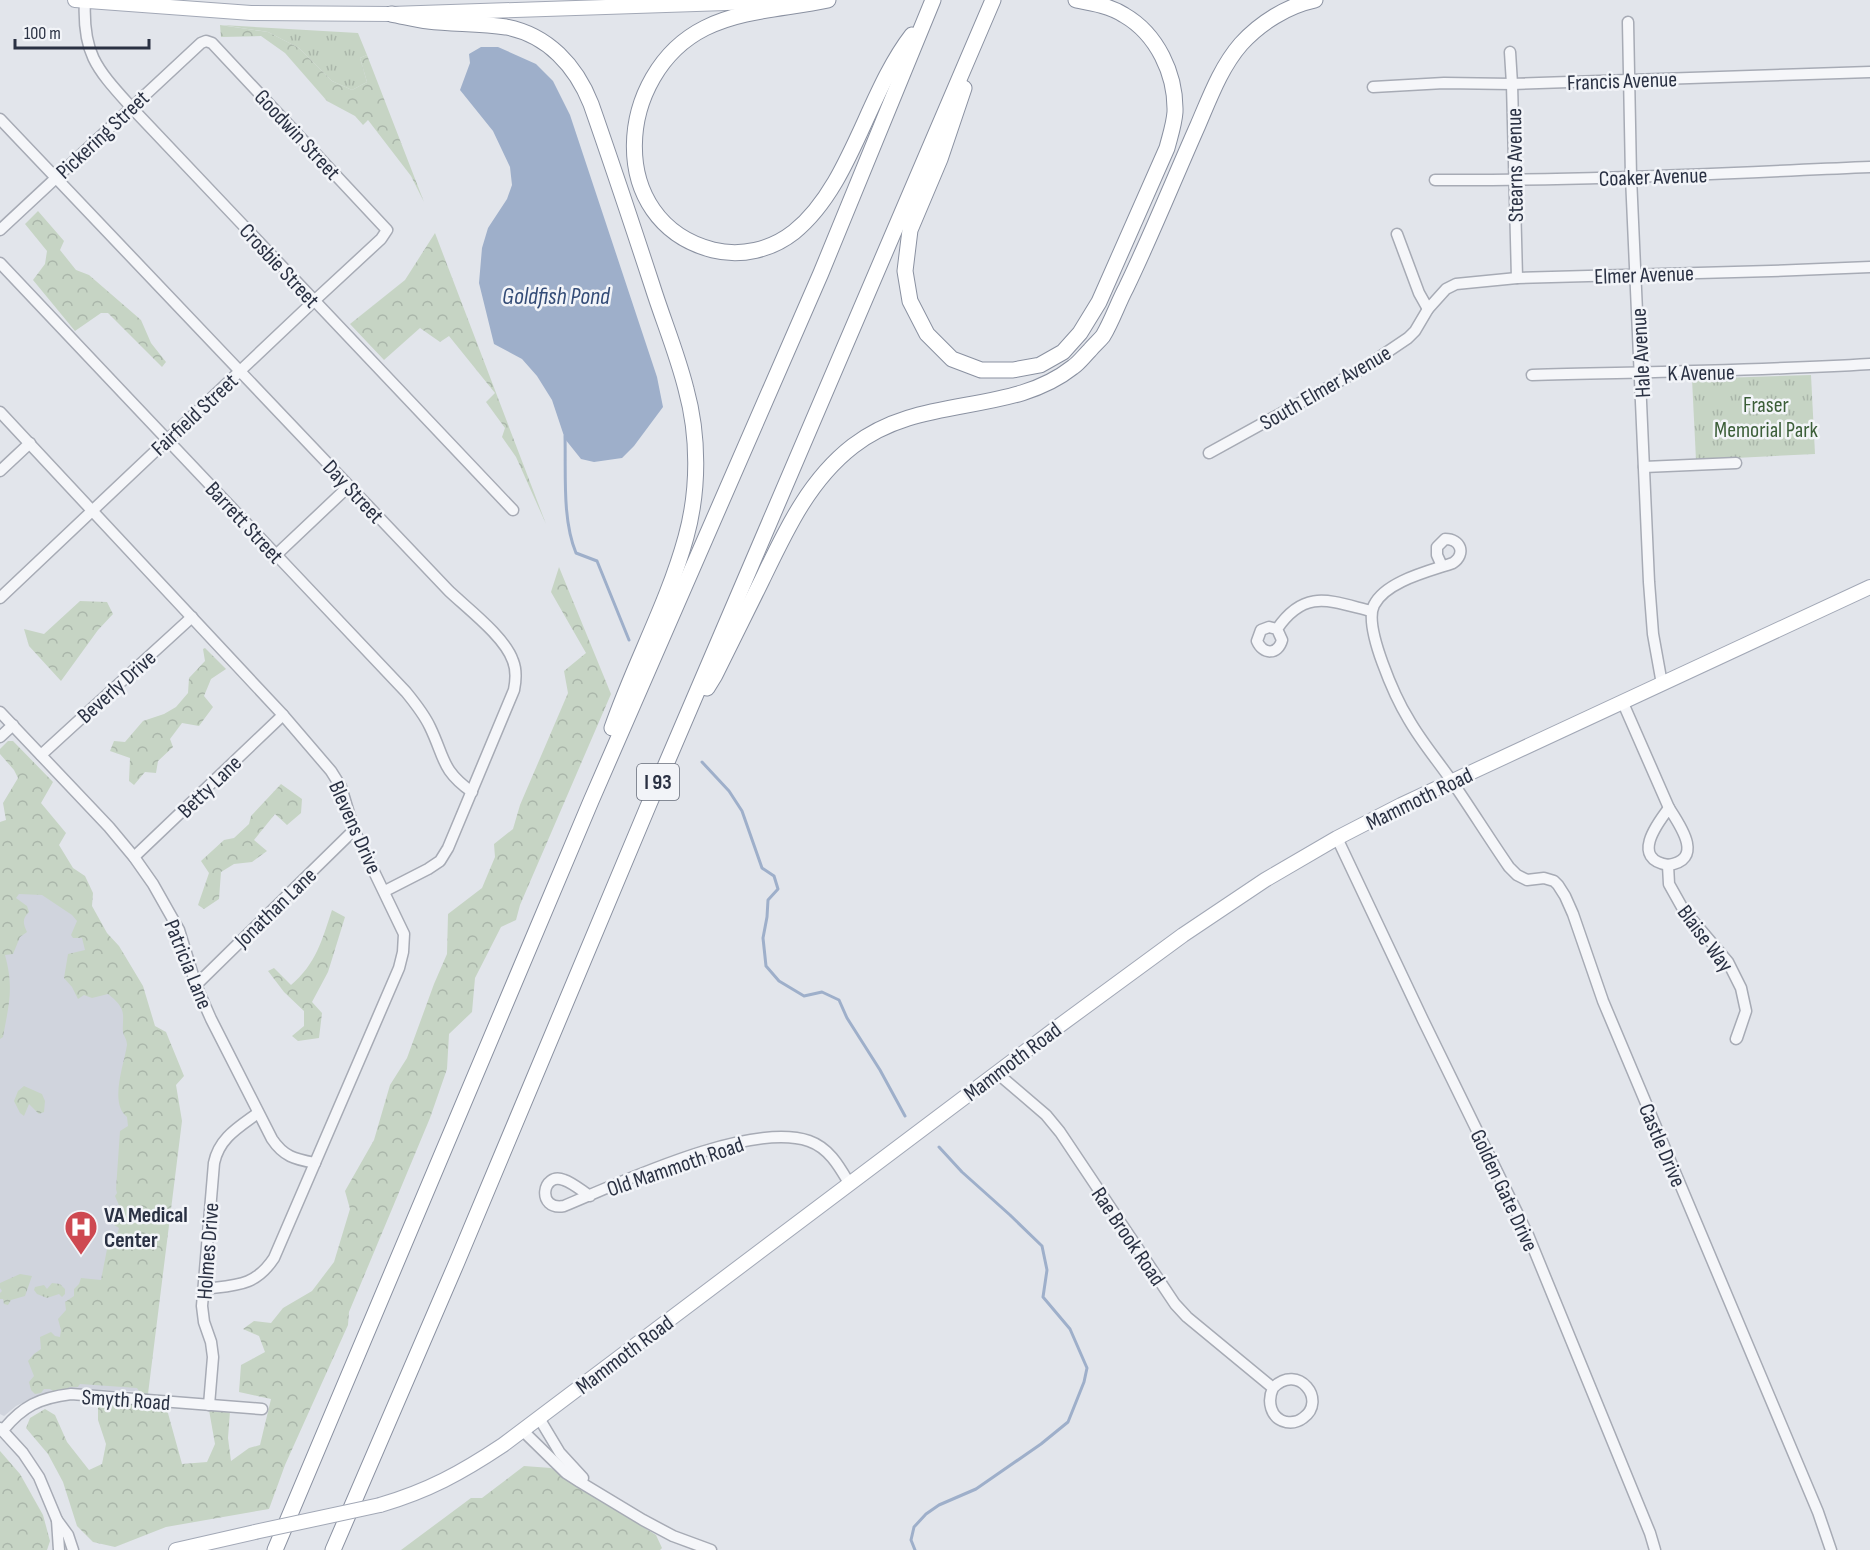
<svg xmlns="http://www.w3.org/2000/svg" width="1870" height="1550" font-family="'Sofia Sans Condensed',sans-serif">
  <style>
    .built { fill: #d0d4dd }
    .grass { fill: url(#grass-tufts) }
    .forest { fill: url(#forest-crowns) }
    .water { fill: #9eafca }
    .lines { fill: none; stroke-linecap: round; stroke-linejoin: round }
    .stream { stroke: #9eafca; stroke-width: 3 }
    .minor-casing { stroke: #a7abb5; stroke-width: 13 }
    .major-casing { stroke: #a2a8b6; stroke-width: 16 }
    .highway-casing { stroke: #8a91a1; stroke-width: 17 }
    .minor { stroke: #f5f6f9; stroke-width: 10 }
    .major { stroke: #fff; stroke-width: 14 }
    .highway { stroke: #fff; stroke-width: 15 }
    .major-bridge-casing { stroke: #a2a8b6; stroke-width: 16; stroke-linecap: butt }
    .major-bridge { stroke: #fff; stroke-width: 14 }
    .labels { text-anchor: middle; stroke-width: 5; stroke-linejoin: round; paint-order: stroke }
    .shield { fill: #f2f4f8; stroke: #666c79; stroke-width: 1.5 }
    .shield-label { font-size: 21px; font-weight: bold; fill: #2a3143 }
    .street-label { font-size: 22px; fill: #2a3143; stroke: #f2f4f8 }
    .park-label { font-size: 22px; fill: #3b5e38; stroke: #f2f4f8 }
    .poi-label { font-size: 22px; font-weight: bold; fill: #2a3143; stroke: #f2f4f8; text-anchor: start }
    .water-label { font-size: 24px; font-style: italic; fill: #344c77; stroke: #f2f4f8 }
  </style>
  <defs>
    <pattern id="grass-tufts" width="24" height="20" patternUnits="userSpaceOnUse" patternTransform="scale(1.5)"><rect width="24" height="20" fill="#c6d4c4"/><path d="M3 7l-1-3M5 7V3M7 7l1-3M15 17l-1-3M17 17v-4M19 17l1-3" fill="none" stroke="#aab6aa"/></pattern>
    <pattern id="forest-crowns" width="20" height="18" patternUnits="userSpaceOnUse" patternTransform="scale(1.5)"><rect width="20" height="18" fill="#c6d4c4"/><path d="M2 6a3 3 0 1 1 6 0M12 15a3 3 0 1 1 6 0" fill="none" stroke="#aab6aa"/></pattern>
  </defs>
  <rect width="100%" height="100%" fill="#e2e5eb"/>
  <polygon class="built" points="51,832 133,985 145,1392 88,1389 59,1390 37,1396 16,1406 4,1416 0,1414 0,872"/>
  <g class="grass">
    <polygon points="222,25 358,33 367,55 360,58 367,82 352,90 332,81 299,48 268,32"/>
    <polygon points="1811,375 1815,454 1696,460 1692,379"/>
    <polygon points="52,1283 60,1284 65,1289 65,1294 62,1297 59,1294 47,1298 37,1294 34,1290 35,1287 44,1285 47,1289"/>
  </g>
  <g class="forest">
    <polygon points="220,25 268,32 299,48 332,81 352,90 367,82 360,58 367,55 424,202 411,176 368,120 363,125 355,116 327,101 285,53 261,36 221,37"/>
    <polygon points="38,211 64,241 60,250 76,270 89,275 141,320 151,343 166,362 162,367 108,313 101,313 75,331 33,280 45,264 47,251 25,224"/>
    <polygon points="435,233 546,524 516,457 502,437 505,428 486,402 495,393 449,336 440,342 420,328 384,360 350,324 405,280"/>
    <polygon points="559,567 611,694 520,905 516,920 501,927 475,978 472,1012 449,1034 447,1069 430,1118 349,1312 348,1325 285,1465 269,1509 166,1527 115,1547 93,1542 77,1526 63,1482 48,1454 26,1428 30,1418 45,1409 55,1415 67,1442 89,1470 102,1464 106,1444 98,1420 98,1404 166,1406 182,1464 207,1462 215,1444 209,1410 230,1411 228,1438 231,1461 249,1448 260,1445 271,1399 239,1392 241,1365 265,1352 259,1336 243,1329 254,1321 271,1323 283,1308 312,1291 334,1262 350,1209 345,1191 374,1140 390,1085 407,1058 434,984 447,954 448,914 482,888 495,857 494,844 513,829 520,805 568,693 564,671 586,653 551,592"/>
    <polygon points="80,601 107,602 113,614 98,630 61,681 29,646 24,629 44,634"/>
    <polygon points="205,648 226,669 211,679 204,696 213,707 199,726 182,723 170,739 173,747 158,761 156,773 145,772 134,785 129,781 130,758 110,751 114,741 125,742 143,721 164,714 176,707 188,693 189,678 205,661 203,649"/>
    <path d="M8,741H13L53,782L41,803L66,833L59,845L73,868L85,876L93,893L92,906L107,933L119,946L143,986L155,1026L166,1032L184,1076L176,1085L182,1121L148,1394H141L137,1388L80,1384L78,1387H69L68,1391L55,1392L50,1389H44L41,1393L35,1394L31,1390L29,1382L34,1376L28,1361L34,1354L41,1349L40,1337L51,1332L55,1336L60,1337L61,1330L58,1319L66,1310L65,1302L74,1296V1289L79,1284L81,1278L101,1280L108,1244L106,1237L110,1235H117L119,1228L114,1225L120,1221L121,1218L117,1216L118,1212L121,1210L115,1196L117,1193L116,1189L120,1131L128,1126L127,1117C109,1103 124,1065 127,1045C127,1039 124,1037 123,1032C122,1024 125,1015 121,1008C119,1003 113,998 108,994L92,998L84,995L78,999L72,987L64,978L68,954L85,950L82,938H73L71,935L77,921L72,915L42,895L19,894L16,898L27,906L29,912C22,919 23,923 27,932L20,937L13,954L5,955C14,988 9,1004 3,1037L0,1039V822L6,820L3,803L18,778L14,770L0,754V749Z"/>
    <polygon points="281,784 302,799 301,813 287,825 275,814 254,840 267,851 252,862 234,864 221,872 219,899 204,909 198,905 209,873 201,861 224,840 234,838 249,824 251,816"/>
    <path d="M332,910L345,917L328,972L312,1002L322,1013L319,1038L298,1041L292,1036L304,1026V1011L284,992L268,971L274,968L291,985C316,964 322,940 332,910Z"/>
    <polygon points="24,1086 42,1094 45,1101 44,1112 39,1114 29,1104 24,1116 20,1113 14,1101 18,1091"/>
    <polygon points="20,1274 32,1276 25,1296 11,1300 8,1305 4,1304 3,1299 0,1299 0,1293 2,1291 0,1288 0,1283"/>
    <polygon points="0,1451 20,1474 43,1515 50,1541 47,1550 0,1550"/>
    <polygon points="524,1466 551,1468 656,1535 662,1548 660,1550 401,1550 471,1498 482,1498"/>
  </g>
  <polygon class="water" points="481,47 498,47 536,64 553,81 570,115 657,377 663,407 634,446 622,458 594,462 581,459 565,439 552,400 537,376 522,359 494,344 479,283 482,248 488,228 507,199 512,185 510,167 493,131 460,90 470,63 469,54"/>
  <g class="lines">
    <g class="stream">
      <path d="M565,436C566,473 562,519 576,553L597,561L629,640"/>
      <polyline points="702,762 729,791 742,811 762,868 774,876 778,889 768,900 767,917 763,938 766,966 779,981 804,996 822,992 839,1000 847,1018 880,1070 905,1116"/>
      <polyline points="915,1550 911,1540 914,1527 926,1514 939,1505 976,1489 1041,1444 1068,1422 1084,1382 1087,1368 1070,1329 1043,1297 1047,1270 1042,1246 1010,1215 962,1172 939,1147"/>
    </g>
    <g class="minor-casing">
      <g id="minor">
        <path d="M85,0C82,54 97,69 131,107L513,510"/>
        <polyline points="1628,22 1631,177 1649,582 1653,634 1662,684"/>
        <polyline points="1510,52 1512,84 1517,278"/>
        <polyline points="1373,87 1444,83 1512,84 1870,72"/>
        <path d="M0,119L449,591C468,609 505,637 513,661C517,671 516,680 514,690L448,848L440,861L428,869L385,891"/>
        <path d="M1435,180C1580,181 1725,173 1870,167"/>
        <polyline points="0,230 201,43 206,41 212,43 387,230 381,239 314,301 0,598"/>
        <polyline points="1397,234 1419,293 1428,309"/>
        <path d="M0,263L406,692C415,703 424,714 430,727C445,758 441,770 472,792"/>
        <path d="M1532,375C1645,372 1757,371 1870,364"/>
        <path d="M0,412L283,715L331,771L341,787L354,830L404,934L403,952L399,968L274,1258C255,1287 235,1285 204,1289"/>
        <polyline points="1209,453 1365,367 1408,338 1415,331 1428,309 1446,289 1456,284 1517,278 1771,271 1870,267"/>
        <polyline points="1644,467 1736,463"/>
        <polyline points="0,471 30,443"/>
        <polyline points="276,555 349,486"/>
        <path d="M1442,566L1437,555V547L1445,539C1461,539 1466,554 1453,563C1430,571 1386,581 1374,605C1363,627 1396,699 1409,720C1421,741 1437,760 1451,780C1471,809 1489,838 1509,867L1517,875L1527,880L1544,878L1554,881L1558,885L1565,896L1573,914L1603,1001L1818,1512L1831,1550"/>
        <path d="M1277,629L1282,640C1278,655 1263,655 1257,641L1261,630L1269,627L1277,629C1305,588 1330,601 1371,611"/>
        <polyline points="1623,703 1669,808"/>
        <path d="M0,712L109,827L134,857L153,884L179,930L196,985L211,1019L272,1139C284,1157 295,1159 315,1163"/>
        <polyline points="0,737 13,725"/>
        <polyline points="41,755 192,617"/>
        <path d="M1669,808C1680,825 1705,860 1668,865C1631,859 1656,825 1669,808Z"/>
        <polyline points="1337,838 1423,1020 1528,1235 1650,1533 1655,1550"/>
        <polyline points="134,857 283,715"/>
        <polyline points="1668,865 1669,884 1683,909 1728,962 1741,988 1746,1011 1737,1038 1736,1039 1746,1011"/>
        <polyline points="196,985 354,830"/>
        <path d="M997,1073L1046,1115L1060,1132L1175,1304L1187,1317L1273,1388C1298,1362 1328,1401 1303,1418C1298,1422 1292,1423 1286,1422C1270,1418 1267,1401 1273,1388"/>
        <path d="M590,1196C582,1191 573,1183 564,1180C542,1171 536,1211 564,1206C622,1182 750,1121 809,1141C829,1148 839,1166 849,1183"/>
        <path d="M209,1405L213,1357L211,1342L204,1322L202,1306L214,1163C219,1138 239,1127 258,1113"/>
        <polyline points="539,1418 560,1453 583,1478"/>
        <polyline points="0,1428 23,1453 39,1477 57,1520 68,1535 73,1550"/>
        <path d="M3,1430C23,1406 39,1398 71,1394L262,1409"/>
        <polyline points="522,1430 566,1473 580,1482 643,1520 673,1536 711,1550"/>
        <polyline points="57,1520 59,1550"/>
      </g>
    </g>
    <g class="major-casing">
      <g id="major">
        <polyline points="75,0 251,13 391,14 790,1"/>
        <path d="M380,1505C428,1491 461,1473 503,1445L1059,1026L1183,935L1265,880L1337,838L1401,805L1870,587"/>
        <polyline points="176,1550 255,1532"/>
      </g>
    </g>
    <g class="highway-casing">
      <g id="highway">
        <path d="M828,0C787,9 743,9 705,28C615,73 604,222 713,250C741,257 771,250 794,232C851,186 867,93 912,35"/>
        <path d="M391,14C403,16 416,20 428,21C454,24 480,23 506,27C548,35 576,66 591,104C612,164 632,224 652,285C663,320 677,353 686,389C699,436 699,490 686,537C668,603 634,664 612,728"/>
        <path d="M964,88L940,159L910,230L905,271L910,301L927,334L952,359L981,370H1013L1040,365L1063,352L1080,333L1099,302L1167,148C1170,136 1174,125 1175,112C1176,74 1157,34 1124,15C1110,6 1092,3 1076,0"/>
        <path d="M707,688L715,675C731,643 746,612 762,580C786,530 809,480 853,446C921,393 1010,417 1073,367C1079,363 1084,356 1090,350C1094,345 1099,341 1103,336C1112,321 1118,303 1126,288C1152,234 1174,179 1198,125C1210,97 1221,67 1241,44C1260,23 1287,6 1315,0"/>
        <polyline points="275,1550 591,801 821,273 933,0"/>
        <polyline points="333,1550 457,1262 649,804 993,0"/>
      </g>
    </g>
    <use href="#minor" class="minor"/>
    <use href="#major" class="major"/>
    <use href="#highway" class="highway"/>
    <g class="major-bridge-casing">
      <polyline id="major-bridge" points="255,1532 380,1505"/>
    </g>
    <use href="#major-bridge" class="major-bridge"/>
  </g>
  <defs>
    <g id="hospital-pin" transform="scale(1.725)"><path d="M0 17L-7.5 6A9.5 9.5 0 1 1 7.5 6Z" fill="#ce4951" stroke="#f2f4f8"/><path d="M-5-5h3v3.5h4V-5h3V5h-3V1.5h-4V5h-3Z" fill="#fff"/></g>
  </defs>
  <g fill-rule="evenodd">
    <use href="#hospital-pin" x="81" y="1227"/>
  </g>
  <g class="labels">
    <rect class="shield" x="637" y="764" width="42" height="36" rx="4.5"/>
    <g class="shield-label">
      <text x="658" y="789">I 93</text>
    </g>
    <g class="street-label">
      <text transform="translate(1622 80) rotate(-2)" y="8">Francis Avenue</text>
      <text transform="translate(102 134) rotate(-43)" y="8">Pickering Street</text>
      <text transform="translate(298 134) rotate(47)" y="8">Goodwin Street</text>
      <text transform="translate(1514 165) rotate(-91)" y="8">Stearns Avenue</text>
      <text transform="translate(1653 176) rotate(-2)" y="8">Coaker Avenue</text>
      <text transform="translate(280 265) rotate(47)" y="8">Crosbie Street</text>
      <text transform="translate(1644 274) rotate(-2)" y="8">Elmer Avenue</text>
      <text transform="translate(1640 353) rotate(-93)" y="8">Hale Avenue</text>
      <text transform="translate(1701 372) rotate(-1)" y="8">K Avenue</text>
      <text transform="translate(1325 387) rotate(-30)" y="8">South Elmer Avenue</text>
      <text transform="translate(194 414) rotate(-43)" y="8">Fairfield Street</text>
      <text transform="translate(354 491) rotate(47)" y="8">Day Street</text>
      <text transform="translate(245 522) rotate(47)" y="8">Barrett Street</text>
      <text transform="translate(116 686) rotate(-42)" y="8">Beverly Drive</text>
      <text transform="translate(209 786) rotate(-44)" y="8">Betty Lane</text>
      <text transform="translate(1419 798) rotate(-26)" y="8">Mammoth Road</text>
      <text transform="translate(356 827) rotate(66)" y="8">Blevens Drive</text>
      <text transform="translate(275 907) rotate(-44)" y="8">Jonathan Lane</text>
      <text transform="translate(1706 938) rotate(53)" y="8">Blaise Way</text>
      <text transform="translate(189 964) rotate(68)" y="8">Patricia Lane</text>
      <text transform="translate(1012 1061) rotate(-37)" y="8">Mammoth Road</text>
      <text transform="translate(1663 1145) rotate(67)" y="8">Castle Drive</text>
      <text transform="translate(675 1166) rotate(-19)" y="8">Old Mammoth Road</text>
      <text transform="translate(1505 1190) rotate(65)" y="8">Golden Gate Drive</text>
      <text transform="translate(1129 1236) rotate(56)" y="8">Rae Brook Road</text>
      <text transform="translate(207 1251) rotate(-86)" y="8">Holmes Drive</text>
      <text transform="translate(624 1354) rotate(-37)" y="8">Mammoth Road</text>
      <text transform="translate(126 1399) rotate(4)" y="8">Smyth Road</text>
    </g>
    <g class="park-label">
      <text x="1766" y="412">Fraser<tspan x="1766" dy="25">Memorial Park</tspan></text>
    </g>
    <g class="poi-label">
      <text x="104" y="1222">VA Medical<tspan x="104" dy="25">Center</tspan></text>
    </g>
    <g class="water-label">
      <text x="556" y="304">Goldfish Pond</text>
    </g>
  </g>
  <path d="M15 39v9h134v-9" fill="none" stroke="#2a3143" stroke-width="3"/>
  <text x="24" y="39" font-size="18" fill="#2a3143" stroke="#f2f4f8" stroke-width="4.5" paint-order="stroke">100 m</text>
</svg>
